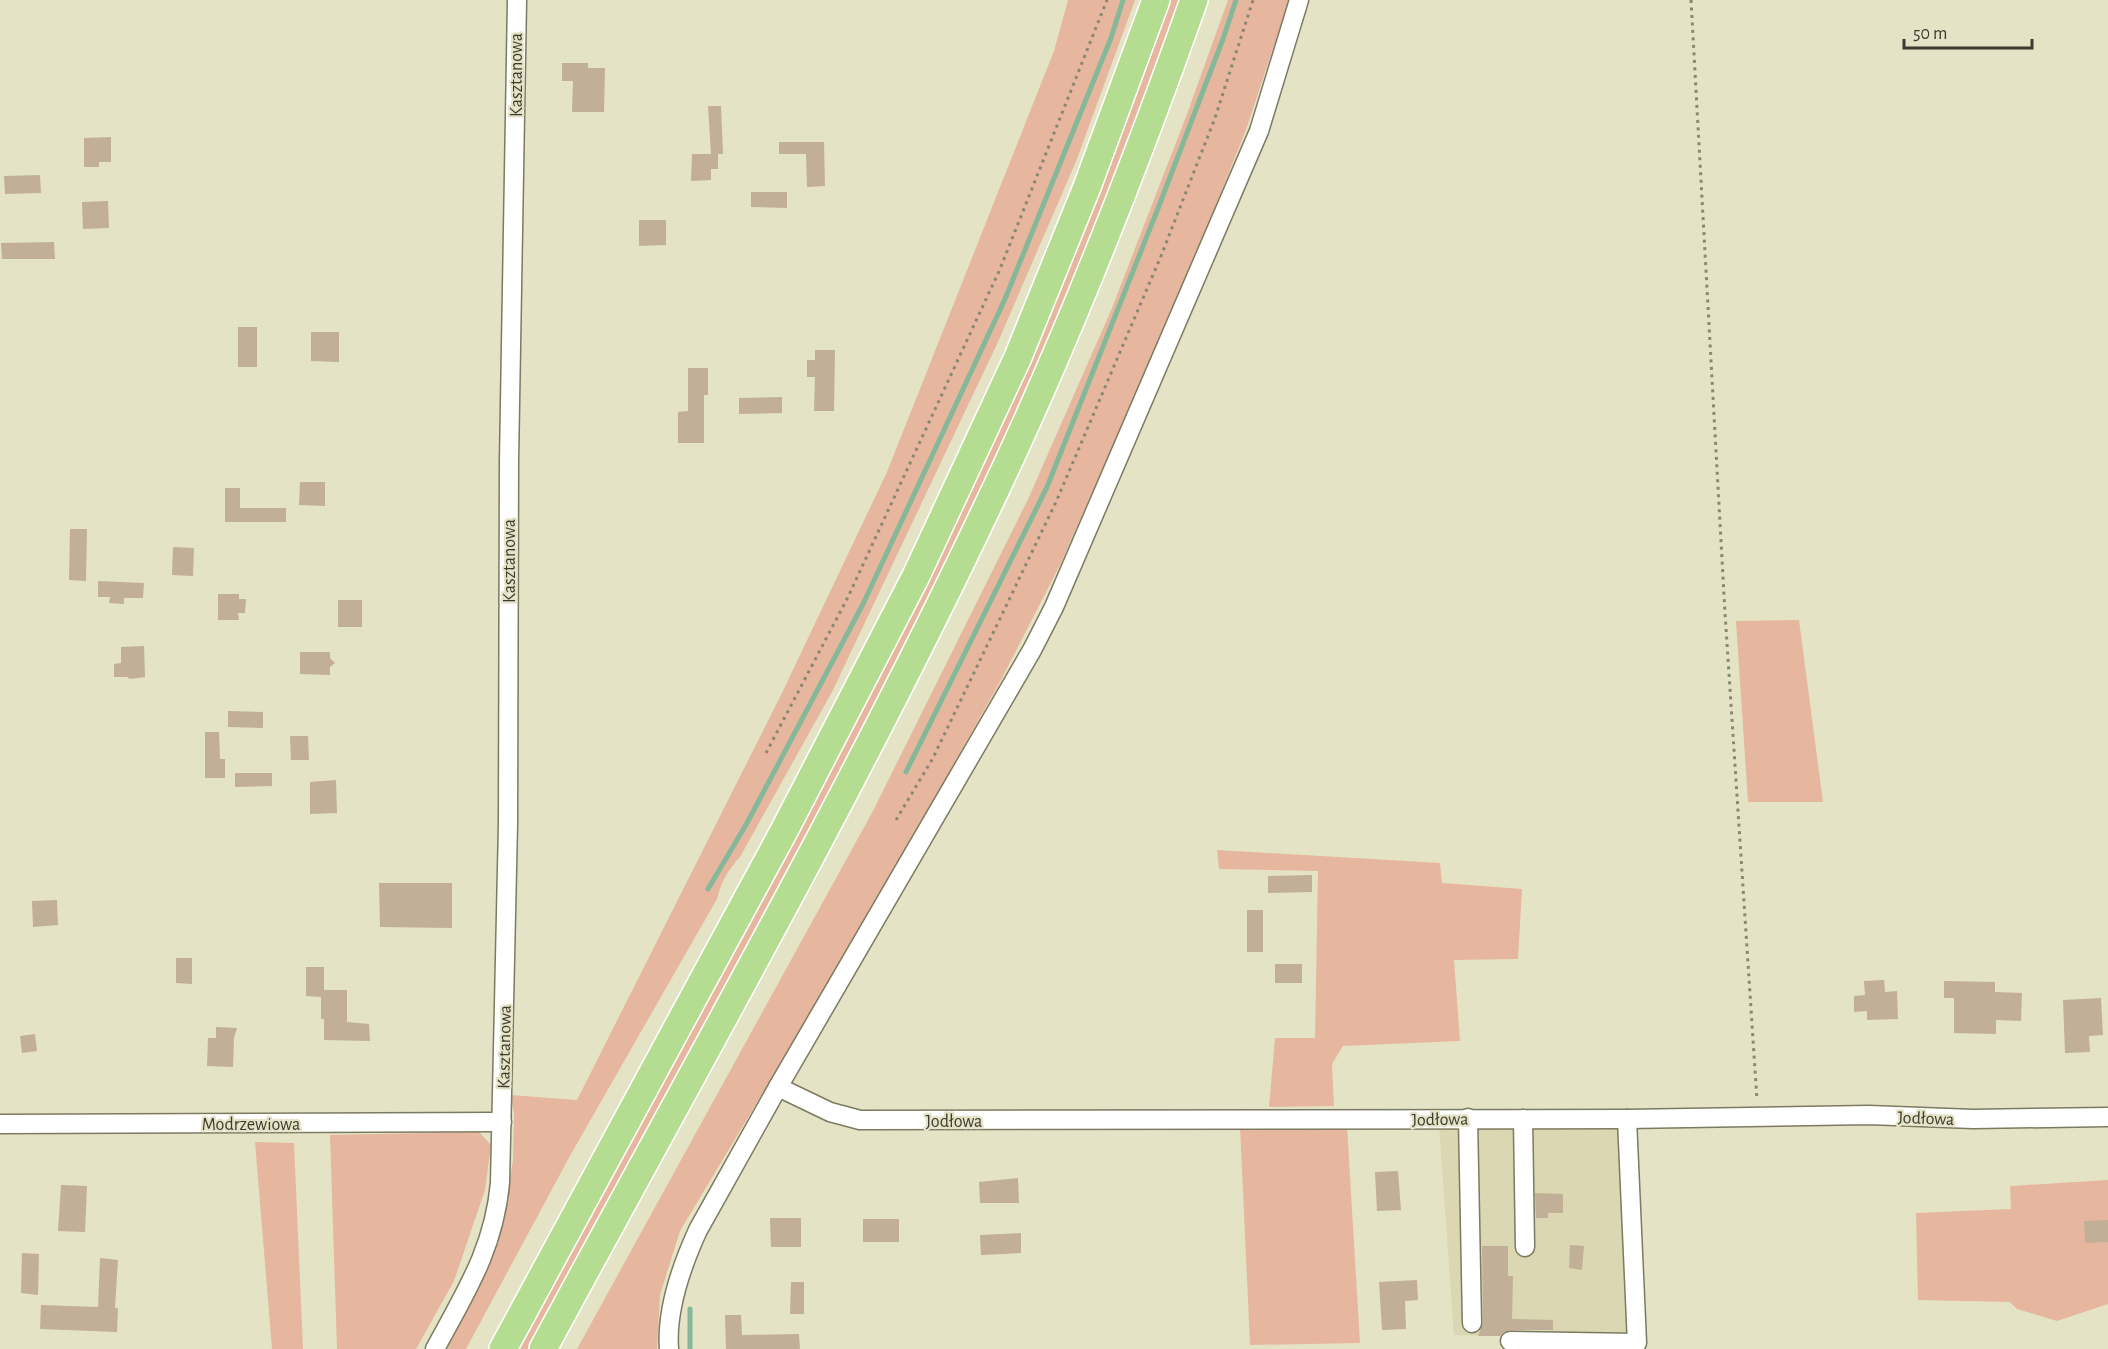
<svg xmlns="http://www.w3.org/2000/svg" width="2108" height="1349" font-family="'Alegreya Sans',sans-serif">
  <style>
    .built { fill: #dad7b2 }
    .green { fill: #e6b79e }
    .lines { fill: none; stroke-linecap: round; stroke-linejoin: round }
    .stream { stroke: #84b899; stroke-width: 5 }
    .building { fill: #c1af97 }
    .minor-casing { stroke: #7c7a60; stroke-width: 21 }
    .highway-casing { stroke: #fff; stroke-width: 30 }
    .path { stroke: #898774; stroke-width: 3; stroke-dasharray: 3 4.5; stroke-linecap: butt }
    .minor { stroke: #fff; stroke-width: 18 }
    .highway { stroke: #b5dd91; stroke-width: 27 }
    .labels { text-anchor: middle; stroke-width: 4.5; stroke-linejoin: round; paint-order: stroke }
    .street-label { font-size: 18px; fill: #3c3b30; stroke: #e5e3c5 }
  </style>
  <rect width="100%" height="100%" fill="#e5e3c5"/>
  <polygon class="built" points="1439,1125 1621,1127 1631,1332 1620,1339 1454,1335"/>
  <g class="green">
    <path d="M1068,0H1135L1077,159L998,342L832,692L740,857C728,870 721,882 717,899L571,1154L466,1349H447L487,1271L503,1224L513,1160L514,1112L510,1095L577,1100L781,695L887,472L1054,51Z"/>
    <polygon points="1168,0 1183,0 1141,117 1033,383 903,659 531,1349 515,1349 742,933 890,656 965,499"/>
    <polygon points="1228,0 1289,0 1247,127 1189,273 1060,565 1001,680 867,919 680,1231 660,1295 657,1349 577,1349 873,811 1029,497 1112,308 1187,114"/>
    <polygon points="1799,620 1823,802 1748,802 1736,621"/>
    <polygon points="1217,850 1440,863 1442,883 1522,889 1518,959 1454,960 1460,1041 1343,1046 1332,1064 1334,1106 1269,1107 1275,1038 1315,1038 1318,871 1219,869"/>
    <polygon points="1240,1126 1347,1126 1360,1343 1250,1345"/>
    <polygon points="479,1132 491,1145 485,1190 454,1281 416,1349 337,1349 330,1135"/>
    <polygon points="255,1142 294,1143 303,1349 272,1349"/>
    <polygon points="2108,1180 2108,1304 2057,1321 2017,1309 2010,1302 1918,1300 1916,1213 2011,1209 2010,1186"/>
  </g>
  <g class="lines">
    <g class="stream">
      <polyline points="906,772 1047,487 1157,211 1223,39 1236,0"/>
      <polyline points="708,889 747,823 863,604 1005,299 1111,38 1123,0"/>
      <polyline points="690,1349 690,1309"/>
    </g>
  </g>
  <g class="building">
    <polygon points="562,63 588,63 588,68 605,68 604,112 572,112 573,81 562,81"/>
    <polygon points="708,106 721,106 723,154 718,154 718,169 711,169 711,180 691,181 692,154 711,154"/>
    <polygon points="111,137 111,162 99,162 99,167 84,167 84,138"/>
    <polygon points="779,142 824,142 825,186 807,187 806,154 779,154"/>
    <polygon points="40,175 41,193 5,194 4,176"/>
    <polygon points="751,192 787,192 787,208 751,207"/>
    <polygon points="108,201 109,228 83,229 82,202"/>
    <polygon points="639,220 666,220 666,245 639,246"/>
    <polygon points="54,242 55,259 2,259 1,243"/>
    <rect x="238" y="327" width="19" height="40"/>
    <polygon points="311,332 339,332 339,362 311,361"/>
    <polygon points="815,350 835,350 834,411 814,411 815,377 807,377 807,360 815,360"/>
    <polygon points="688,368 708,368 708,395 704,395 704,443 678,443 678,412 688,411"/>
    <polygon points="782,397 782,413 739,414 739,398"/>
    <polygon points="300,482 325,482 325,506 299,505"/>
    <polygon points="225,488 240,488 240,508 286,508 286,522 225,522"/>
    <polygon points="70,529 87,529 86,581 69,580"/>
    <polygon points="173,547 194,548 193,576 172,575"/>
    <polygon points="98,581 144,583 143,598 124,598 124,604 109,603 110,597 98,597"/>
    <polygon points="218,594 239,594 239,599 246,599 245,613 238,613 239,620 218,620"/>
    <rect x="338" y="600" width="24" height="27"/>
    <polygon points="144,646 145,677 130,679 127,677 114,677 114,664 121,663 121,647"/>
    <polygon points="300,652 330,652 330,658 335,663 330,667 330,675 300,674"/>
    <polygon points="228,711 263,712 263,728 228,727"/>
    <polygon points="205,732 219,732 220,759 225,759 225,778 205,778"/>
    <polygon points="290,736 308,736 309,760 291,760"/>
    <polygon points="235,773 272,773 272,786 235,787"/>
    <polygon points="336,780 337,813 310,814 310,782"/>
    <polygon points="1312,875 1312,892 1268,893 1268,876"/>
    <polygon points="379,883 452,883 452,928 380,927"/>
    <polygon points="57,900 58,925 33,927 32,901"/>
    <rect x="1247" y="910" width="16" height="42"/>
    <polygon points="176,958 192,958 192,984 176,983"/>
    <rect x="1275" y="964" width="27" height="19"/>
    <polygon points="306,967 324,967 324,990 347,990 347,1022 369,1024 370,1041 324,1040 324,1019 321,1019 321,997 306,996"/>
    <polygon points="1884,980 1885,992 1897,991 1898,1019 1867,1020 1867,1011 1854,1012 1854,996 1865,995 1864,981"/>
    <polygon points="1944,981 1995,982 1995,992 2022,993 2021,1021 1996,1020 1996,1034 1954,1033 1954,998 1944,998"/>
    <polygon points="2101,998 2103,1035 2089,1036 2090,1052 2065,1053 2063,1000"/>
    <polygon points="216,1027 237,1028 234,1038 233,1067 207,1066 208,1038 216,1038"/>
    <polygon points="35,1034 37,1051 22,1053 20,1036"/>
    <polygon points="1398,1171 1401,1210 1377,1211 1375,1172"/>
    <polygon points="1018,1178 1019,1203 980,1203 979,1182"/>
    <polygon points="61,1185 87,1186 85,1232 58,1231"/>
    <polygon points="1535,1193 1563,1194 1563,1213 1548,1213 1548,1218 1536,1218"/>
    <polygon points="770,1218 801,1218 801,1247 771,1247"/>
    <rect x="863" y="1219" width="36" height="23"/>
    <polygon points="2108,1220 2108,1242 2085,1243 2084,1221"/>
    <polygon points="1021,1233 1021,1253 981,1255 980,1235"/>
    <polygon points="1570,1245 1584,1246 1582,1270 1569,1268"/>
    <polygon points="1482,1246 1508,1246 1508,1276 1513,1276 1512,1319 1553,1320 1553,1330 1510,1330 1504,1332 1500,1336 1478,1336 1483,1323"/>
    <polygon points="22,1253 39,1254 38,1295 21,1293"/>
    <polygon points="100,1258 118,1260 115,1308 118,1308 117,1332 40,1329 41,1305 98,1307"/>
    <polygon points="1417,1280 1418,1300 1405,1301 1406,1329 1382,1330 1379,1282"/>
    <polygon points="791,1282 804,1282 804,1314 790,1314"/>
    <polygon points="725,1315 741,1315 742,1335 799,1334 800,1349 726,1349"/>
  </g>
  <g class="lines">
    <g class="minor-casing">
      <g id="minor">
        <polyline points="778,1087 830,1112 860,1120 1627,1119 1869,1115 1973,1119 2108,1117"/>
        <polyline points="1468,1118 1472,1323"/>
        <polyline points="1523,1119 1525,1247"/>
        <polyline points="0,1124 502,1122"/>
        <polyline points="1510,1341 1637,1343 1627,1119"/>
        <path d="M435,1349C465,1293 494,1249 500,1183L508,824L509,461L517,0"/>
        <path d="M669,1349C666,1310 682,1265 698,1230L778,1087L1032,650L1054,607L1259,131L1299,0"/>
      </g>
    </g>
    <g class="highway-casing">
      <g id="highway">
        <polyline points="503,1349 785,829 916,576 1018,357 1087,187 1156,0"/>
        <path d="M543,1349C692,1073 848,800 983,516C1064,348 1132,175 1194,0"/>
      </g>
    </g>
    <g class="path">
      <polyline points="1691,0 1725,613 1757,1100"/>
      <polyline points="766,753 848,597 1000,269 1107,0"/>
      <polyline points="896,820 933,758 1056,502 1161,256 1215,118 1253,0"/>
    </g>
    <use href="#minor" class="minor"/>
    <use href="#highway" class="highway"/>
  </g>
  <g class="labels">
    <g class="street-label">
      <text transform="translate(516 75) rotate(-90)" y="6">Kasztanowa</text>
      <text transform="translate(509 561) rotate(-90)" y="6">Kasztanowa</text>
      <text transform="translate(504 1047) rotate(-89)" y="6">Kasztanowa</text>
      <text transform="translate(1926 1118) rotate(2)" y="6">Jodłowa</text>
      <text transform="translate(1440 1119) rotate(-1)" y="6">Jodłowa</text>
      <text x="954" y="1127">Jodłowa</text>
      <text x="251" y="1130">Modrzewiowa</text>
    </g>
  </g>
  <path d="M1904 39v9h128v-9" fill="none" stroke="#3c3b30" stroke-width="3"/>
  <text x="1913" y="39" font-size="18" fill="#3c3b30" stroke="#e5e3c5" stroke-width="4.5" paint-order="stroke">50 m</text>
</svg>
